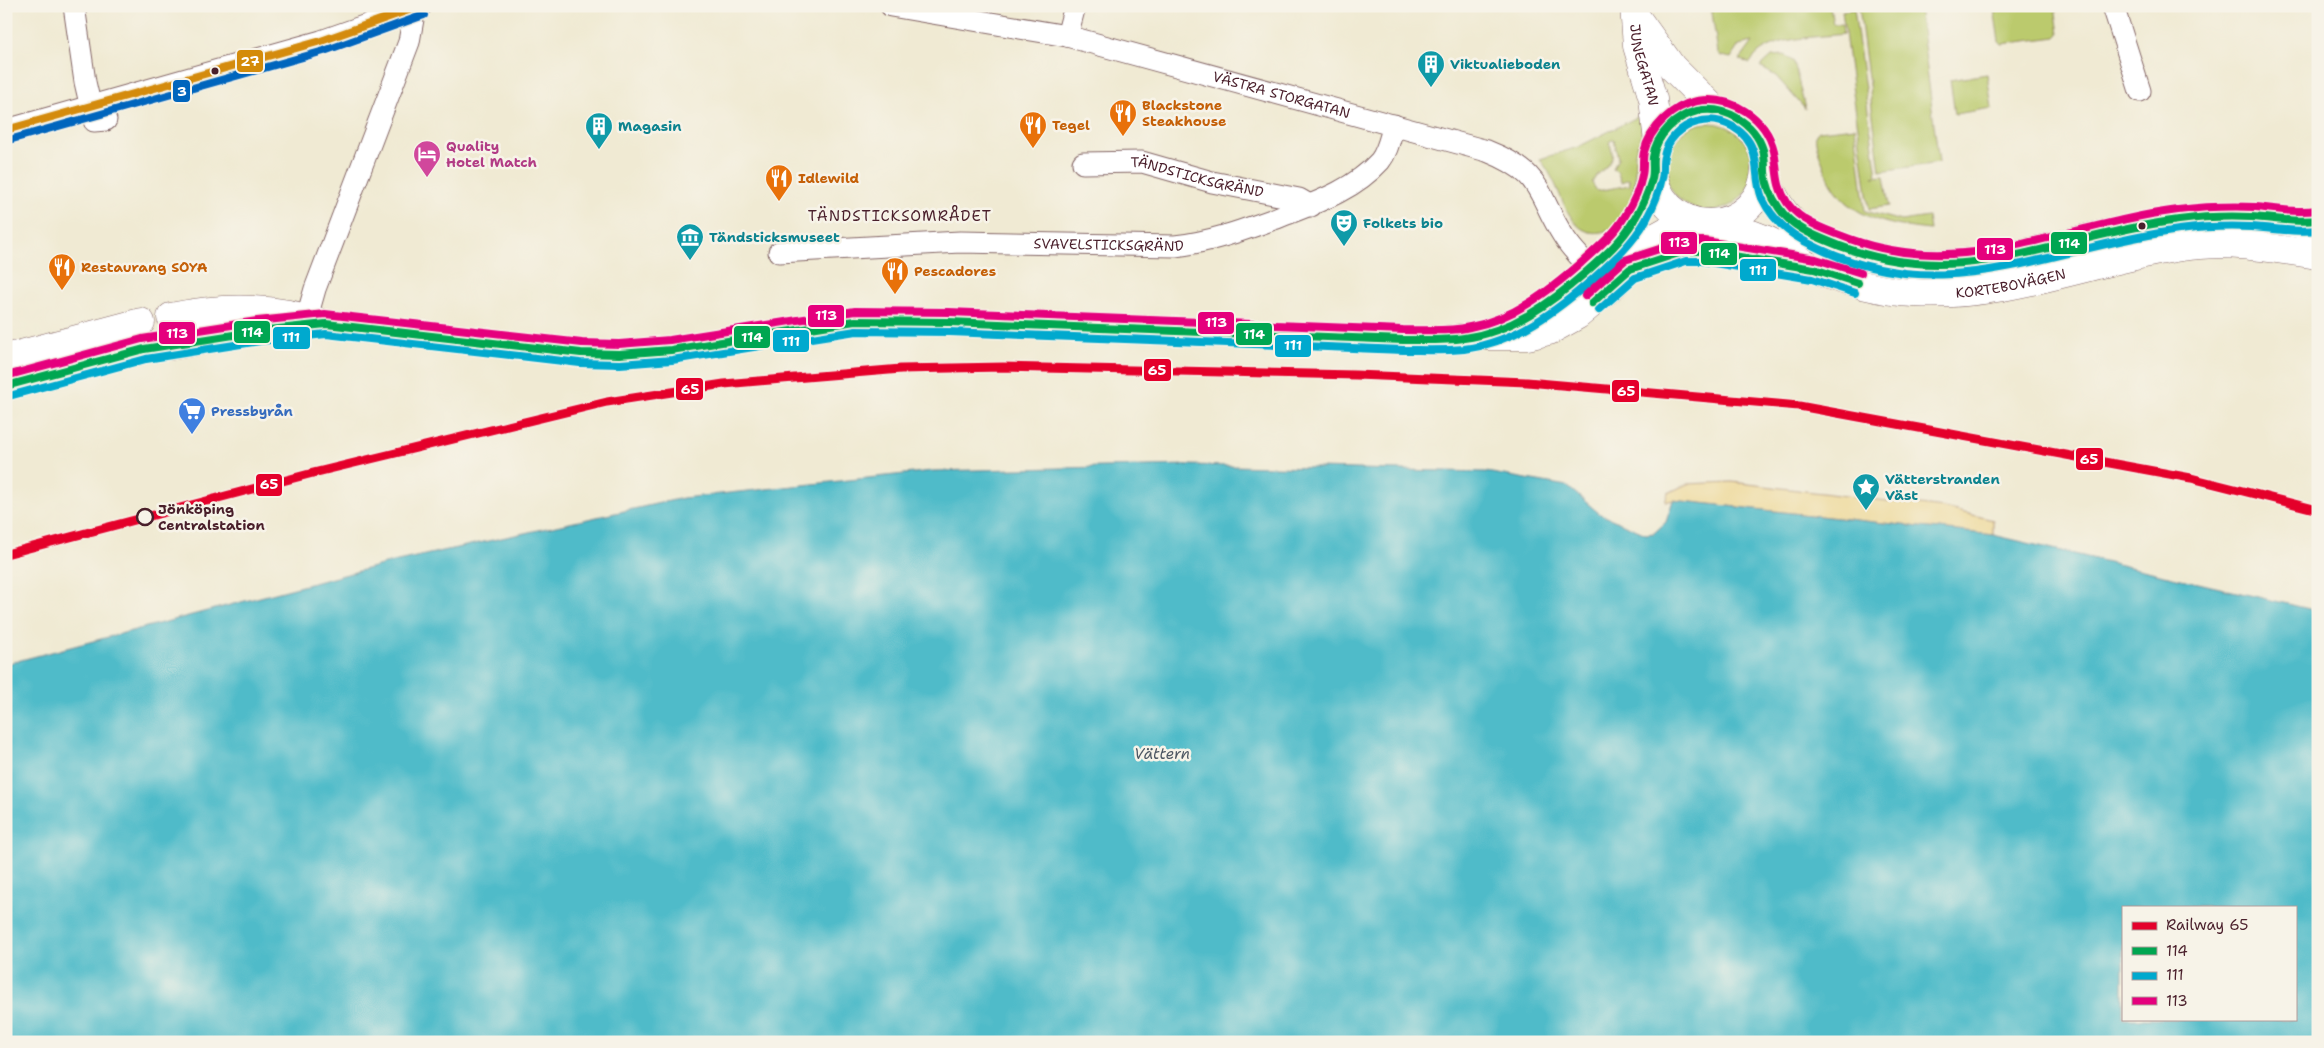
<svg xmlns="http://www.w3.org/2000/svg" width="2324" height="1048" font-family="'Shantell Sans',sans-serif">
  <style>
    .green { fill: #bbca6d; stroke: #82744c; fill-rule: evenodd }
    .sand { fill: #eeda9e; stroke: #9c7c64 }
    .water { fill: #4fbbc9; stroke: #4c6d7a; fill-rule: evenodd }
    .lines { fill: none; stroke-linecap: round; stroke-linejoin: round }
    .street-casing { stroke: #846666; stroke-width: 23 }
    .secondary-casing { stroke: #846666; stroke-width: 29 }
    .street { stroke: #fff; stroke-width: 21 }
    .secondary { stroke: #fff; stroke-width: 28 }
    .bus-1-casing { stroke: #f7f3e8; stroke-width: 11 }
    .bus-2-casing { stroke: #f7f3e8; stroke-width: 11 }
    .bus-3-casing { stroke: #f7f3e8; stroke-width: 11 }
    .bus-4-casing { stroke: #f7f3e8; stroke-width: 11 }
    .bus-5-casing { stroke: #f7f3e8; stroke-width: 11 }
    .bus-1 { stroke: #00a651; stroke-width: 8 }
    .bus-2 { stroke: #00a9ce; stroke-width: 8 }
    .bus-3 { stroke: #e5007d; stroke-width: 8 }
    .bus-4 { stroke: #d48b09; stroke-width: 8 }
    .bus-5 { stroke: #0065bd; stroke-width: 8 }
    .rail-1-casing { stroke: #f7f3e8; stroke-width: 12 }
    .rail-1 { stroke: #e4002b; stroke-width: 9 }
    .bus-dot { fill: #4a1f2b; stroke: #f7f3e8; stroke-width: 2 }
    .stop-dot { fill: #f7f3e8; stroke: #4a1f2b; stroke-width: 2.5 }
    .labels { text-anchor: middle; stroke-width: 5; stroke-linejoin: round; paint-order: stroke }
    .culture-label { font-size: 14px; font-weight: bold; fill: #0d838f; stroke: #f7f3e8; text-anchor: start }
    .street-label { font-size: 14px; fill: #4a1f2b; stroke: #f7f3e8 }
    .food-label { font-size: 14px; font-weight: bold; fill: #c56008; stroke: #f7f3e8; text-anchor: start }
    .hotel-label { font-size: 14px; font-weight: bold; fill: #b23c85; stroke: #f7f3e8; text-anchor: start }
    .shop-label { font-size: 14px; font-weight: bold; fill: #366cbe; stroke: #f7f3e8; text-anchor: start }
    .stop-label { font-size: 14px; font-weight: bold; fill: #4a1f2b; stroke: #f7f3e8; text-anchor: start }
    .neighbourhood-label { font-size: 15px; letter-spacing: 1px; fill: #4a1f2b; stroke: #f7f3e8 }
    .water-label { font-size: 15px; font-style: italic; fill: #4c5662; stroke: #f7f3e8 }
    .line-badge { stroke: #f7f3e8; stroke-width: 2 }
    .badge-label { font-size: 14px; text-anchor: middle; font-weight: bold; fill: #fff }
  </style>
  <rect width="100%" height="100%" fill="#f7f3e8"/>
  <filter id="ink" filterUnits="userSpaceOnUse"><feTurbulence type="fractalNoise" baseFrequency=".02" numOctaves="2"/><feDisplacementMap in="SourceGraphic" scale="10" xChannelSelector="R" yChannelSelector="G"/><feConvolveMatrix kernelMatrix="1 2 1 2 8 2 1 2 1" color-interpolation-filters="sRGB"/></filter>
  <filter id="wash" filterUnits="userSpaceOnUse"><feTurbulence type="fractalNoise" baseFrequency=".0096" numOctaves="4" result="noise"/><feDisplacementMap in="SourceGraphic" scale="20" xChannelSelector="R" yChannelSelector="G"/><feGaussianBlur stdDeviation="1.12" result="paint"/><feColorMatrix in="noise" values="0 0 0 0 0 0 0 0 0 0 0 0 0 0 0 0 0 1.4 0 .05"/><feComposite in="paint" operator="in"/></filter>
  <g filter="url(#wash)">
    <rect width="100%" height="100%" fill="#f0ead3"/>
    <g class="green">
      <path d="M1711,6H1830L1833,24H1842L1843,34C1815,38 1765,36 1750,63L1740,60L1753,42L1739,45L1731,58L1721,56L1718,53Z"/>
      <polygon points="1919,6 1939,163 1880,171 1859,7"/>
      <polygon points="1988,6 2055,6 2059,34 2056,37 2002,44 1999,41 1994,9"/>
      <polygon points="1854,9 1877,176 1873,177 1884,176 1889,206 1869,209 1842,11"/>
      <polygon points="1784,55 1794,62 1805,109 1776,76 1760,67 1772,56"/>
      <polygon points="1987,74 1992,108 1955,114 1950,80"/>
      <path d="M1645,113V126L1635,152V194L1617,227C1572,248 1567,205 1551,176C1548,170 1544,165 1540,159L1578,147ZM1614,139L1618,158L1613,169L1617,171L1621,182L1629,179L1630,185L1597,191L1592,183C1600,166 1620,166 1609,142Z"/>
      <circle cx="1709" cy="167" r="44"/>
      <path d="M1855,127L1865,211L1901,221L1928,217L1930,230C1882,225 1840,216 1823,164C1820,155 1814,143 1816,134L1819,131Z"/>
    </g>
    <polygon class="sand" points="1732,482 1944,508 1993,520 1993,535 1673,500 1665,502 1668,493 1687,484"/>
    <path class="water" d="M1188,465L1486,472L1567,486L1600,514L1646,534L1654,533L1666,522L1673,500L1993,535L2318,611V1042H6V664L393,562L683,498L932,471ZM2123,907H2295V1019H2123Z"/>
  </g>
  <g filter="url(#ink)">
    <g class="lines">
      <g class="street-casing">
        <g id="street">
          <polyline points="74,6 85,82 94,121 106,120"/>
          <path id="s1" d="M891,6L1067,36L1487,151C1545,174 1535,192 1564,237C1574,253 1589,266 1602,280"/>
          <polyline points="2113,6 2140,91"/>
          <polyline points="1067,36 1075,6"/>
          <polyline points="6,130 321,41 421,6"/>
          <path id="s2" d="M1083,163L1142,162L1212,182L1299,199L1311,206"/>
          <path id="s3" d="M779,252L960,242L1175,246C1210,242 1241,231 1274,219C1312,204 1352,192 1380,161C1388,151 1390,137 1394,125"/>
          <polyline points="297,327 307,317 315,289 409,42 415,8"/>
        </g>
      </g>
      <g class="secondary-casing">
        <g id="secondary">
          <path id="s4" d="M1634,6L1637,46L1653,99L1658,142"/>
          <polyline points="1636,17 1672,67 1716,111"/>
          <circle cx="1709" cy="167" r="56"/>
          <path d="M1765,176C1784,224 1801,233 1849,249C1966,289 2057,236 2172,221C2220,215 2270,215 2318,229"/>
          <path id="s5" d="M1715,223C1739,230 1762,236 1783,248C1793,255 1803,264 1814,269C1839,281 1886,292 1914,293C2005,299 2093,260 2182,247C2227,240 2273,248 2318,255"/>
          <path d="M1630,269C1649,263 1666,253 1686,251C1719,248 1768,262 1802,267"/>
          <path d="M171,317C222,306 277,306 326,324L581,353L619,354L671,350L855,321L949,322L1403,340H1441L1480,336H1528L1549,331L1578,315L1609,289L1630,269L1643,244L1688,219"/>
          <path d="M1491,331C1509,325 1527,318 1544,308C1569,292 1623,242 1637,216C1643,203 1648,187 1653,173"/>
          <polyline points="171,346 259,331 305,326"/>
          <polyline points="6,358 141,322"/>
          <polyline points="6,386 144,349"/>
        </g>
      </g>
      <use href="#street" class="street"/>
      <use href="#secondary" class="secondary"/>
      <g class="bus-1-casing">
        <g id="bus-1">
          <polyline points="1592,303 1630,269 1685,251 1703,251 1814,269 1858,283"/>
          <path d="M6,386L144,349L259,331L326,324L581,353L619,354L671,350L855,321L949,322L1403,340C1423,340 1444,341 1464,338C1511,332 1551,303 1585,273C1603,257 1622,241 1634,220C1642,207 1648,193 1652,179C1654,171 1652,164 1653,157C1656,135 1676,116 1697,111C1725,105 1755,123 1763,150C1765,157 1765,165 1765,172C1766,185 1772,198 1779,208C1793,229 1818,237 1840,246C1963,293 2059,235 2179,220C2202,217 2227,216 2251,217C2274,218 2295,223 2318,220"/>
        </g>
      </g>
      <g class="bus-2-casing">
        <g id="bus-2">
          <polyline points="1599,310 1635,278 1686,261 1702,261 1812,279 1855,293"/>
          <path d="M9,396L146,359L260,341L326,334L580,363L620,364L672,360L856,331L949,332L1403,350C1423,350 1444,351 1464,349C1515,342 1557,311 1594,278C1614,260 1633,243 1646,220C1653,207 1659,193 1662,178C1664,171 1662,163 1664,156C1667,140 1681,126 1697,122C1721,115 1748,130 1754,154C1758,169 1756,183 1762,198C1771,217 1785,231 1804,241C1939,314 2044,248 2179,230C2202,227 2227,226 2251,227C2274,228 2295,233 2318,230"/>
        </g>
      </g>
      <g class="bus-3-casing">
        <g id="bus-3">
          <polyline points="1585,296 1625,260 1684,241 1705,241 1816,259 1861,273"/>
          <path d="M6,376L142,339L257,321L325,314L582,343L619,344L670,340L855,311L949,312L1403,330C1425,330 1448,332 1470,327C1513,319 1548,292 1580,264C1596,249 1614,235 1625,216C1633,203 1640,189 1642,175C1644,167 1642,160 1644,152C1650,128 1672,106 1697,101C1731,95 1766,117 1774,151C1778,171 1775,185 1788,204C1802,223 1829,231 1850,239C1965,281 2065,224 2178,210C2203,207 2230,206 2256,207C2276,209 2296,213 2317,210"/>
        </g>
      </g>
      <g class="bus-4-casing">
        <polyline id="bus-4" points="6,130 321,41 420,6"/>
      </g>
      <g class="bus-5-casing">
        <polyline id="bus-5" points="9,140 324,51 424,15"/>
      </g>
      <use href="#bus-1" class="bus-1"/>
      <use href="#bus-2" class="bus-2"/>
      <use href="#bus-3" class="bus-3"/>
      <use href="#bus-4" class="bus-4"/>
      <use href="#bus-5" class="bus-5"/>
      <g class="rail-1-casing">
        <polyline id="rail-1" points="6,554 313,473 607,402 724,384 901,369 1003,367 1356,375 1527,382 1799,406 2191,478 2318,510"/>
      </g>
      <use href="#rail-1" class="rail-1"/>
    </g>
  </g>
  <defs>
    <g id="building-pin" transform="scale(1.4375)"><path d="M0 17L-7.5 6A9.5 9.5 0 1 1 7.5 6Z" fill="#0f9aa8" stroke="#f7f3e8"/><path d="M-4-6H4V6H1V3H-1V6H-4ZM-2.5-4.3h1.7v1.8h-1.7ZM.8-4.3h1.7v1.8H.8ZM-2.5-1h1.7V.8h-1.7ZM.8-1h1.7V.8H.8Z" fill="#fff"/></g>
    <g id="restaurant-pin" transform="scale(1.4375)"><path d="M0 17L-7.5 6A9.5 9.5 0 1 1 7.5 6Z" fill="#e8710a" stroke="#f7f3e8"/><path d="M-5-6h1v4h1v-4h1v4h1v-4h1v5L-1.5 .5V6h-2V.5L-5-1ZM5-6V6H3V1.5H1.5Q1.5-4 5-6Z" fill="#fff"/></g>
    <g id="hotel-pin" transform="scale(1.4375)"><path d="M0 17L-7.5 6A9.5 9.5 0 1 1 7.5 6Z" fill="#d1479c" stroke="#f7f3e8"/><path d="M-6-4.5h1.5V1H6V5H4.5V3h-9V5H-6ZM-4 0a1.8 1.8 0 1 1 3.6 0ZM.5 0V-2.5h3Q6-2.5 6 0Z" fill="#fff"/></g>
    <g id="theatre-pin" transform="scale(1.4375)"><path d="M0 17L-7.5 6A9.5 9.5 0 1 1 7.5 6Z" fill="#0f9aa8" stroke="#f7f3e8"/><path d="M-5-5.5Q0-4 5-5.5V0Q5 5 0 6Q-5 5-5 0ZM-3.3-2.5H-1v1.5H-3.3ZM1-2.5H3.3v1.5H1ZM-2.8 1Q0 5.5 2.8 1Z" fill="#fff"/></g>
    <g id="museum-pin" transform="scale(1.4375)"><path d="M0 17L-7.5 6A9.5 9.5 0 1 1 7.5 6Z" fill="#0f9aa8" stroke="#f7f3e8"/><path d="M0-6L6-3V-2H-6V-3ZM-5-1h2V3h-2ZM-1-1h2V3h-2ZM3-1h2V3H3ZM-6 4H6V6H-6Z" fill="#fff"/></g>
    <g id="supermarket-pin" transform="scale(1.4375)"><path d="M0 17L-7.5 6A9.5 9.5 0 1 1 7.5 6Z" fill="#3f7fe0" stroke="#f7f3e8"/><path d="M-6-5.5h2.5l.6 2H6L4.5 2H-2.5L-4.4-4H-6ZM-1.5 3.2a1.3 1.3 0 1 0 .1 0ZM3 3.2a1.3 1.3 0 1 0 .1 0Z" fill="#fff"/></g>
    <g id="sight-pin" transform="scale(1.4375)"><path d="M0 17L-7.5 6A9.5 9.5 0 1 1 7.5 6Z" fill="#0f9aa8" stroke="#f7f3e8"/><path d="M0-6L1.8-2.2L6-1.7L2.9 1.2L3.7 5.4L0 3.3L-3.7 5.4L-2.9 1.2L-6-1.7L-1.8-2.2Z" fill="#fff"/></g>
  </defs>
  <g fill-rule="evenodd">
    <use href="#building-pin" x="1431" y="64"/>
    <use href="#restaurant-pin" x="1123" y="113"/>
    <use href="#restaurant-pin" x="1033" y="125"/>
    <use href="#building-pin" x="599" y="126"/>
    <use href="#hotel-pin" x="427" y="154"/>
    <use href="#restaurant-pin" x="779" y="178"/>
    <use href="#theatre-pin" x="1344" y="223"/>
    <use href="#museum-pin" x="690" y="237"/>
    <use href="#restaurant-pin" x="62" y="267"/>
    <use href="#restaurant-pin" x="895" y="271"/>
    <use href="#supermarket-pin" x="192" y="411"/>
    <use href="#sight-pin" x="1866" y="487"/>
  </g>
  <g class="bus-dot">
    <circle cx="215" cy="71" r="4.5"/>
    <circle cx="2142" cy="226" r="4.5"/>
  </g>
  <circle class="stop-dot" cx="145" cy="517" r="8"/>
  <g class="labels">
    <g class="culture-label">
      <text x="1450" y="69">Viktualieboden</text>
      <text x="618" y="131">Magasin</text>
      <text x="1363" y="228">Folkets bio</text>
      <text x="709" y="242">Tändsticksmuseet</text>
      <text x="1885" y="484">Vätterstranden<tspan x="1885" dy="16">Väst</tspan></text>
    </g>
    <g class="street-label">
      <text dy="5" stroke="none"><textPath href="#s4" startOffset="60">JUNEGATAN</textPath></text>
      <text dy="5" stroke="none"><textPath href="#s1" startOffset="401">VÄSTRA STORGATAN</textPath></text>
      <text dy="5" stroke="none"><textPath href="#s2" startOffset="116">TÄNDSTICKSGRÄND</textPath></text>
      <text dy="5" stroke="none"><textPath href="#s3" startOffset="330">SVAVELSTICKSGRÄND</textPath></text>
      <text dy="5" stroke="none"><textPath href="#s5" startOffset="311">KORTEBOVÄGEN</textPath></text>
    </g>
    <g class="food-label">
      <text x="1142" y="110">Blackstone<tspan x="1142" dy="16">Steakhouse</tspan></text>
      <text x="1052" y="130">Tegel</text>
      <text x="798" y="183">Idlewild</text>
      <text x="81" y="272">Restaurang SOYA</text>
      <text x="914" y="276">Pescadores</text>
    </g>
    <g class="hotel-label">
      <text x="446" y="151">Quality<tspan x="446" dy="16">Hotel Match</tspan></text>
    </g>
    <g class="shop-label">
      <text x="211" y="416">Pressbyrån</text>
    </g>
    <g class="stop-label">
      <text x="158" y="514">Jönköping<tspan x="158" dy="16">Centralstation</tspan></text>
    </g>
    <g class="neighbourhood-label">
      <text x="900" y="221">TÄNDSTICKSOMRÅDET</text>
    </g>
    <g class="water-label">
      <text x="1162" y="759">Vättern</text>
    </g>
  </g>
  <g class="line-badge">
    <rect x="236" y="49" width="28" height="24" rx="5" fill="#d48b09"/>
    <rect x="172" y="79" width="19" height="24" rx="5" fill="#0065bd"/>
    <rect x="1660" y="231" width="38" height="24" rx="5" fill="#e5007d"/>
    <rect x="2050" y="231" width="38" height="24" rx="5" fill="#00a651"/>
    <rect x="1976" y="237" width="38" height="24" rx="5" fill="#e5007d"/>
    <rect x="1700" y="242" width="38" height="24" rx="5" fill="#00a651"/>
    <rect x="1739" y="258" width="38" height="24" rx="5" fill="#00a9ce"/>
    <rect x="807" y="304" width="38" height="24" rx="5" fill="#e5007d"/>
    <rect x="1197" y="311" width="38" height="24" rx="5" fill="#e5007d"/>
    <rect x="233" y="320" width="38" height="24" rx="5" fill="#00a651"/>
    <rect x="158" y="321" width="38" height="24" rx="5" fill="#e5007d"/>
    <rect x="1235" y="322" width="38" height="24" rx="5" fill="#00a651"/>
    <rect x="733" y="325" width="38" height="24" rx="5" fill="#00a651"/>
    <rect x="272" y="326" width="39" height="24" rx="5" fill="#00a9ce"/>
    <rect x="772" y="329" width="38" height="24" rx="5" fill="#00a9ce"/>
    <rect x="1274" y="334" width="38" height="24" rx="5" fill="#00a9ce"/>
    <rect x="1143" y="358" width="29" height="24" rx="5" fill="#e4002b"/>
    <rect x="675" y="377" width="29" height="24" rx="5" fill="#e4002b"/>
    <rect x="1611" y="379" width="29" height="24" rx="5" fill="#e4002b"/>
    <rect x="2075" y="447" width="29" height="24" rx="5" fill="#e4002b"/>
    <rect x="255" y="473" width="28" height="24" rx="5" fill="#e4002b"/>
  </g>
  <g class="badge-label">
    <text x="250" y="66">27</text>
    <text x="182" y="96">3</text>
    <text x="1679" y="247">113</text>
    <text x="2069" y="248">114</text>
    <text x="1995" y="254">113</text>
    <text x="1719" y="258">114</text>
    <text x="1758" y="275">111</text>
    <text x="826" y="320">113</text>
    <text x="1216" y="327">113</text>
    <text x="252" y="337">114</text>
    <text x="177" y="338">113</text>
    <text x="1254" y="339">114</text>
    <text x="752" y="342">114</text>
    <text x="291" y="342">111</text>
    <text x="791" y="346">111</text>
    <text x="1293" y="350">111</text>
    <text x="1157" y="375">65</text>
    <text x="690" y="394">65</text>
    <text x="1626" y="396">65</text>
    <text x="2089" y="464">65</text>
    <text x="269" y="489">65</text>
  </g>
  <rect width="2324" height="1048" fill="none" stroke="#f7f3e8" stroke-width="25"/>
  <rect x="2122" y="906" width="175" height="115" fill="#f7f3e8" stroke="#b29e9c"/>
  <rect x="2132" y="922" width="25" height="8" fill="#e4002b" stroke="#b29e9c"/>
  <text x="2166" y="930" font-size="15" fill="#4a1f2b">Railway 65</text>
  <rect x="2132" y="947" width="25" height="8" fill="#00a651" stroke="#b29e9c"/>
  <text x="2166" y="956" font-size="15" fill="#4a1f2b">114</text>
  <rect x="2132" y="972" width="25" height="8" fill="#00a9ce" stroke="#b29e9c"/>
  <text x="2166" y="980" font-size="15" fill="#4a1f2b">111</text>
  <rect x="2132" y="997" width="25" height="8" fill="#e5007d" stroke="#b29e9c"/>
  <text x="2166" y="1006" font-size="15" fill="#4a1f2b">113</text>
</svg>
